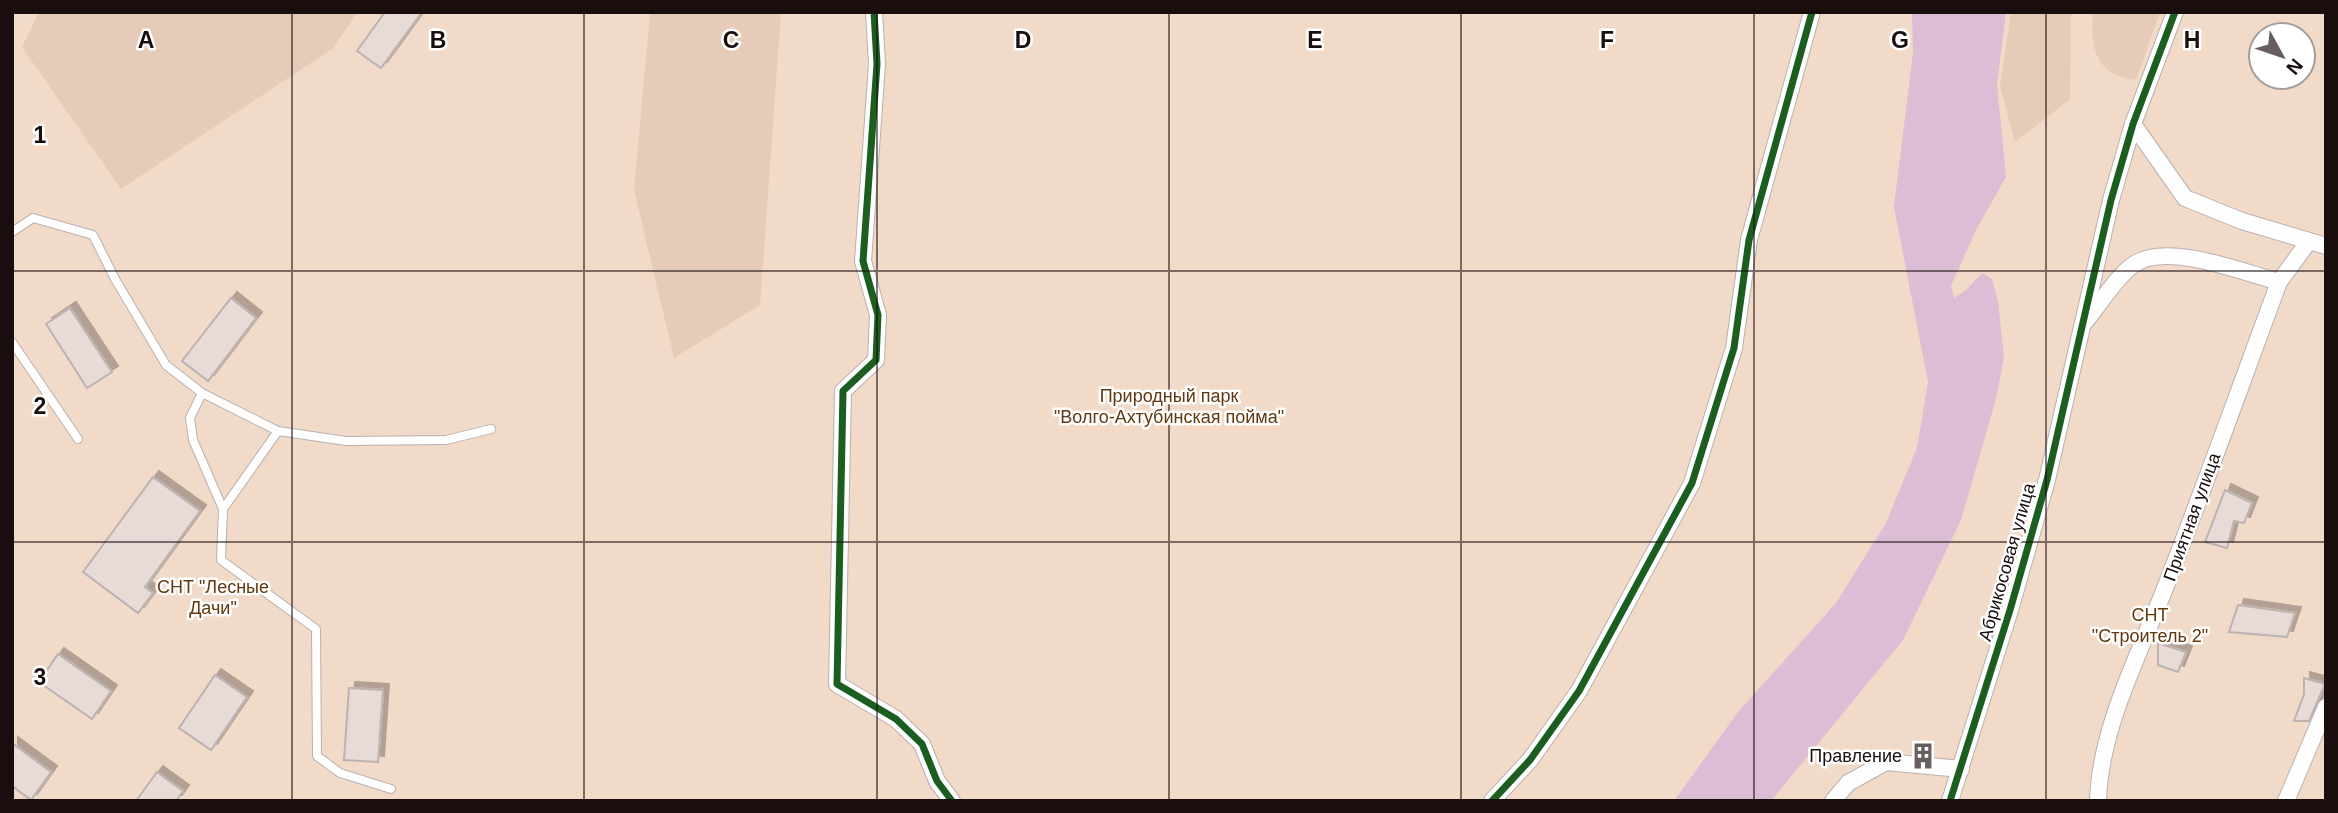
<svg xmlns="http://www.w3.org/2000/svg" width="2338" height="813" font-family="Helvetica,sans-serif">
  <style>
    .green { fill: #f2dac8; fill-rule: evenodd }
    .forest { fill: #e6ccb8 }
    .water { fill: #ddbcd5 }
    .building { fill: #e7dad7; stroke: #bbb3b1; stroke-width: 2; filter: url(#shadow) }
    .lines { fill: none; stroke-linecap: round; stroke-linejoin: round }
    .lane-casing { stroke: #b9b1b1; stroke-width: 10 }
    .street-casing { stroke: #b9b1b1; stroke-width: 18 }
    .lane { stroke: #fefefe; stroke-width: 8 }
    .street { stroke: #fefefe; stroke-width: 16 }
    .cycleway-casing { stroke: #fff; stroke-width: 11 }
    .cycleway { stroke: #1b5e20; stroke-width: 7 }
    .grid { fill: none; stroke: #190d0e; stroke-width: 2; stroke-opacity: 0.55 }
    .labels { text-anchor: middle; stroke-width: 5; stroke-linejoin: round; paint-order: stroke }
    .park-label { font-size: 18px; fill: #62380f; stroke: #fff }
    .street-label { font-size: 18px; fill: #190d0e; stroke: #fff }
    .poi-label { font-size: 18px; fill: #190d0e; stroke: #fff; text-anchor: end }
    .grid-label { font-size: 23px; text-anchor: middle; font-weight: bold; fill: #190d0e; stroke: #fff; stroke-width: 5; stroke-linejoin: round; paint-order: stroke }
  </style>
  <defs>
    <filter id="shadow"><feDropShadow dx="6" dy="-6" stdDeviation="0" flood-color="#0004"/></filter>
  </defs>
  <rect width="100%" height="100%" fill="#f9f5f5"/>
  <path class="green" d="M12,12H2326V801H12ZM2261,35H2303V77H2261Z"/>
  <g class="forest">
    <polygon points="39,12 358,12 332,49 121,189 22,47"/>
    <polygon points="650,12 781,12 760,305 674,358 634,190"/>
    <polygon points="2011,12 2071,12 2070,99 2015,142 2000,86"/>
    <path d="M2093,12H2160L2136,80C2095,76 2090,47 2093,12Z"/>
  </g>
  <polygon class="water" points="1912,12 2006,12 1997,85 2006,177 1976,230 1951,286 1954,298 1966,290 1982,273 1992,279 1998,302 2004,357 1996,399 1961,520 1903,640 1771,801 1674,801 1738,712 1836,603 1886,523 1917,448 1928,382 1894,207 1913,52"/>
  <g class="building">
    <polygon points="385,12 422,12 381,68 357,51"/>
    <polygon points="231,298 256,318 208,381 182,361"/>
    <polygon points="70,308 112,372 87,388 46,324"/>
    <polygon points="153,477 200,511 145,587 153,593 138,613 83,572"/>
    <polygon points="2225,490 2252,503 2244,523 2234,521 2227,548 2205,542"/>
    <polygon points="2238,605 2295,613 2287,637 2229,632"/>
    <polygon points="2158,643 2186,652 2178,672 2158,665"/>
    <polygon points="58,654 111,691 92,719 39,682"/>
    <polygon points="215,675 247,697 211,750 179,728"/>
    <polygon points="2304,678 2325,684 2309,721 2294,721 2304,694"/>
    <polygon points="349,688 383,690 378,762 344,760"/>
    <polygon points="12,743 51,772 31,800 12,786"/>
    <polygon points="157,772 183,791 176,801 136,801"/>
  </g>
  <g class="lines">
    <g class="lane-casing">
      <g id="lane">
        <polyline points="12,232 33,218 93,235 115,279 166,365 202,393 278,431 346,441 446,440 491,429"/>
        <polyline points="12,342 78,439"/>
        <polyline points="202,393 190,418 193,440 223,509 221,560 316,629 317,756 340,773 391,789"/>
        <polyline points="223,509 278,431"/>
      </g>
    </g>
    <g class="street-casing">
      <g id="street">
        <polyline points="874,12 877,64 863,261 878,315 876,360 843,391 837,684 896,719 922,744 937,781 952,801"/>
        <polyline points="2133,124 2185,198 2242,221 2326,246"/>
        <path d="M2084,323C2098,307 2116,277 2133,265C2166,241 2242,272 2279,282"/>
        <polyline points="1492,801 1530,760 1579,691 1692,483 1734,348 1749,240 1812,12"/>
        <polyline points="1833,801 1848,783 1886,762 1961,769"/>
        <polyline points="1950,801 2010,610 2047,480 2111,200 2133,124 2175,12"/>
        <path d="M2098,801C2100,727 2141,651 2167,583C2206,483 2242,382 2279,282L2309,241"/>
        <polyline points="2286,801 2326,707"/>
      </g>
    </g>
    <use href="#lane" class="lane"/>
    <use href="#street" class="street"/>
    <g class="cycleway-casing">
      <g id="cycleway">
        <polyline points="874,12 877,64 863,261 878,315 876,360 843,391 837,684 896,719 922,744 937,781 952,801"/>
        <polyline points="1492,801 1530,760 1579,691 1692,483 1734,348 1749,240 1812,12"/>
        <polyline points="1950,801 2010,610 2047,480 2111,200 2133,124 2175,12"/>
      </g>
    </g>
    <use href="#cycleway" class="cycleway"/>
  </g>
  <path class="grid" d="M292,12V801M584,12V801M877,12V801M1169,12V801M1461,12V801M1754,12V801M2046,12V801M12,271H2326M12,542H2326"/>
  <defs>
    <g id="building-bare" transform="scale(2.1)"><path d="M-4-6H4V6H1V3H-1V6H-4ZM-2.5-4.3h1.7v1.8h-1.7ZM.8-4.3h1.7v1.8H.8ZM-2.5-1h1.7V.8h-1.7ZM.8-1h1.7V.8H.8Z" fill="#675e5f" stroke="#fff" stroke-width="2.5" paint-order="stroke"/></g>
  </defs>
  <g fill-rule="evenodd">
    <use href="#building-bare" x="1923" y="756"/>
  </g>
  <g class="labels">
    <g class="park-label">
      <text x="1169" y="402">Природный парк<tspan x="1169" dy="21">"Волго-Ахтубинская пойма"</tspan></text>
      <text x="213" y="593">СНТ "Лесные<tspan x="213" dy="21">Дачи"</tspan></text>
      <text x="2150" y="621">СНТ<tspan x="2150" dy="21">"Строитель 2"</tspan></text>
    </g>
    <g class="street-label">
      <text transform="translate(2192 517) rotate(-70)" y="6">Приятная улица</text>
      <text transform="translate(2007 562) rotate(-74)" y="6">Абрикосовая улица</text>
    </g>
    <g class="poi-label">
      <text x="1902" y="762">Правление</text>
    </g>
  </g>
  <g class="grid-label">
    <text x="146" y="48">A</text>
    <text x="438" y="48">B</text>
    <text x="731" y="48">C</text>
    <text x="1023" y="48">D</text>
    <text x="1315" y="48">E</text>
    <text x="1607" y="48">F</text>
    <text x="1900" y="48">G</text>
    <text x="2192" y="48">H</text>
    <text x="40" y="143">1</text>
    <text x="40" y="414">2</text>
    <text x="40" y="685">3</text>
  </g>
  <rect width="2338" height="813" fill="none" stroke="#190d0e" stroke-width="28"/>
  <g transform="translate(2282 56) rotate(130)"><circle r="33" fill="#ffffff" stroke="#a39e9f" stroke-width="2"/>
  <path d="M0-5L12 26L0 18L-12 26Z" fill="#675e5f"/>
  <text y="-10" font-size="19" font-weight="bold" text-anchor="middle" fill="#190d0e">N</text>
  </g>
</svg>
